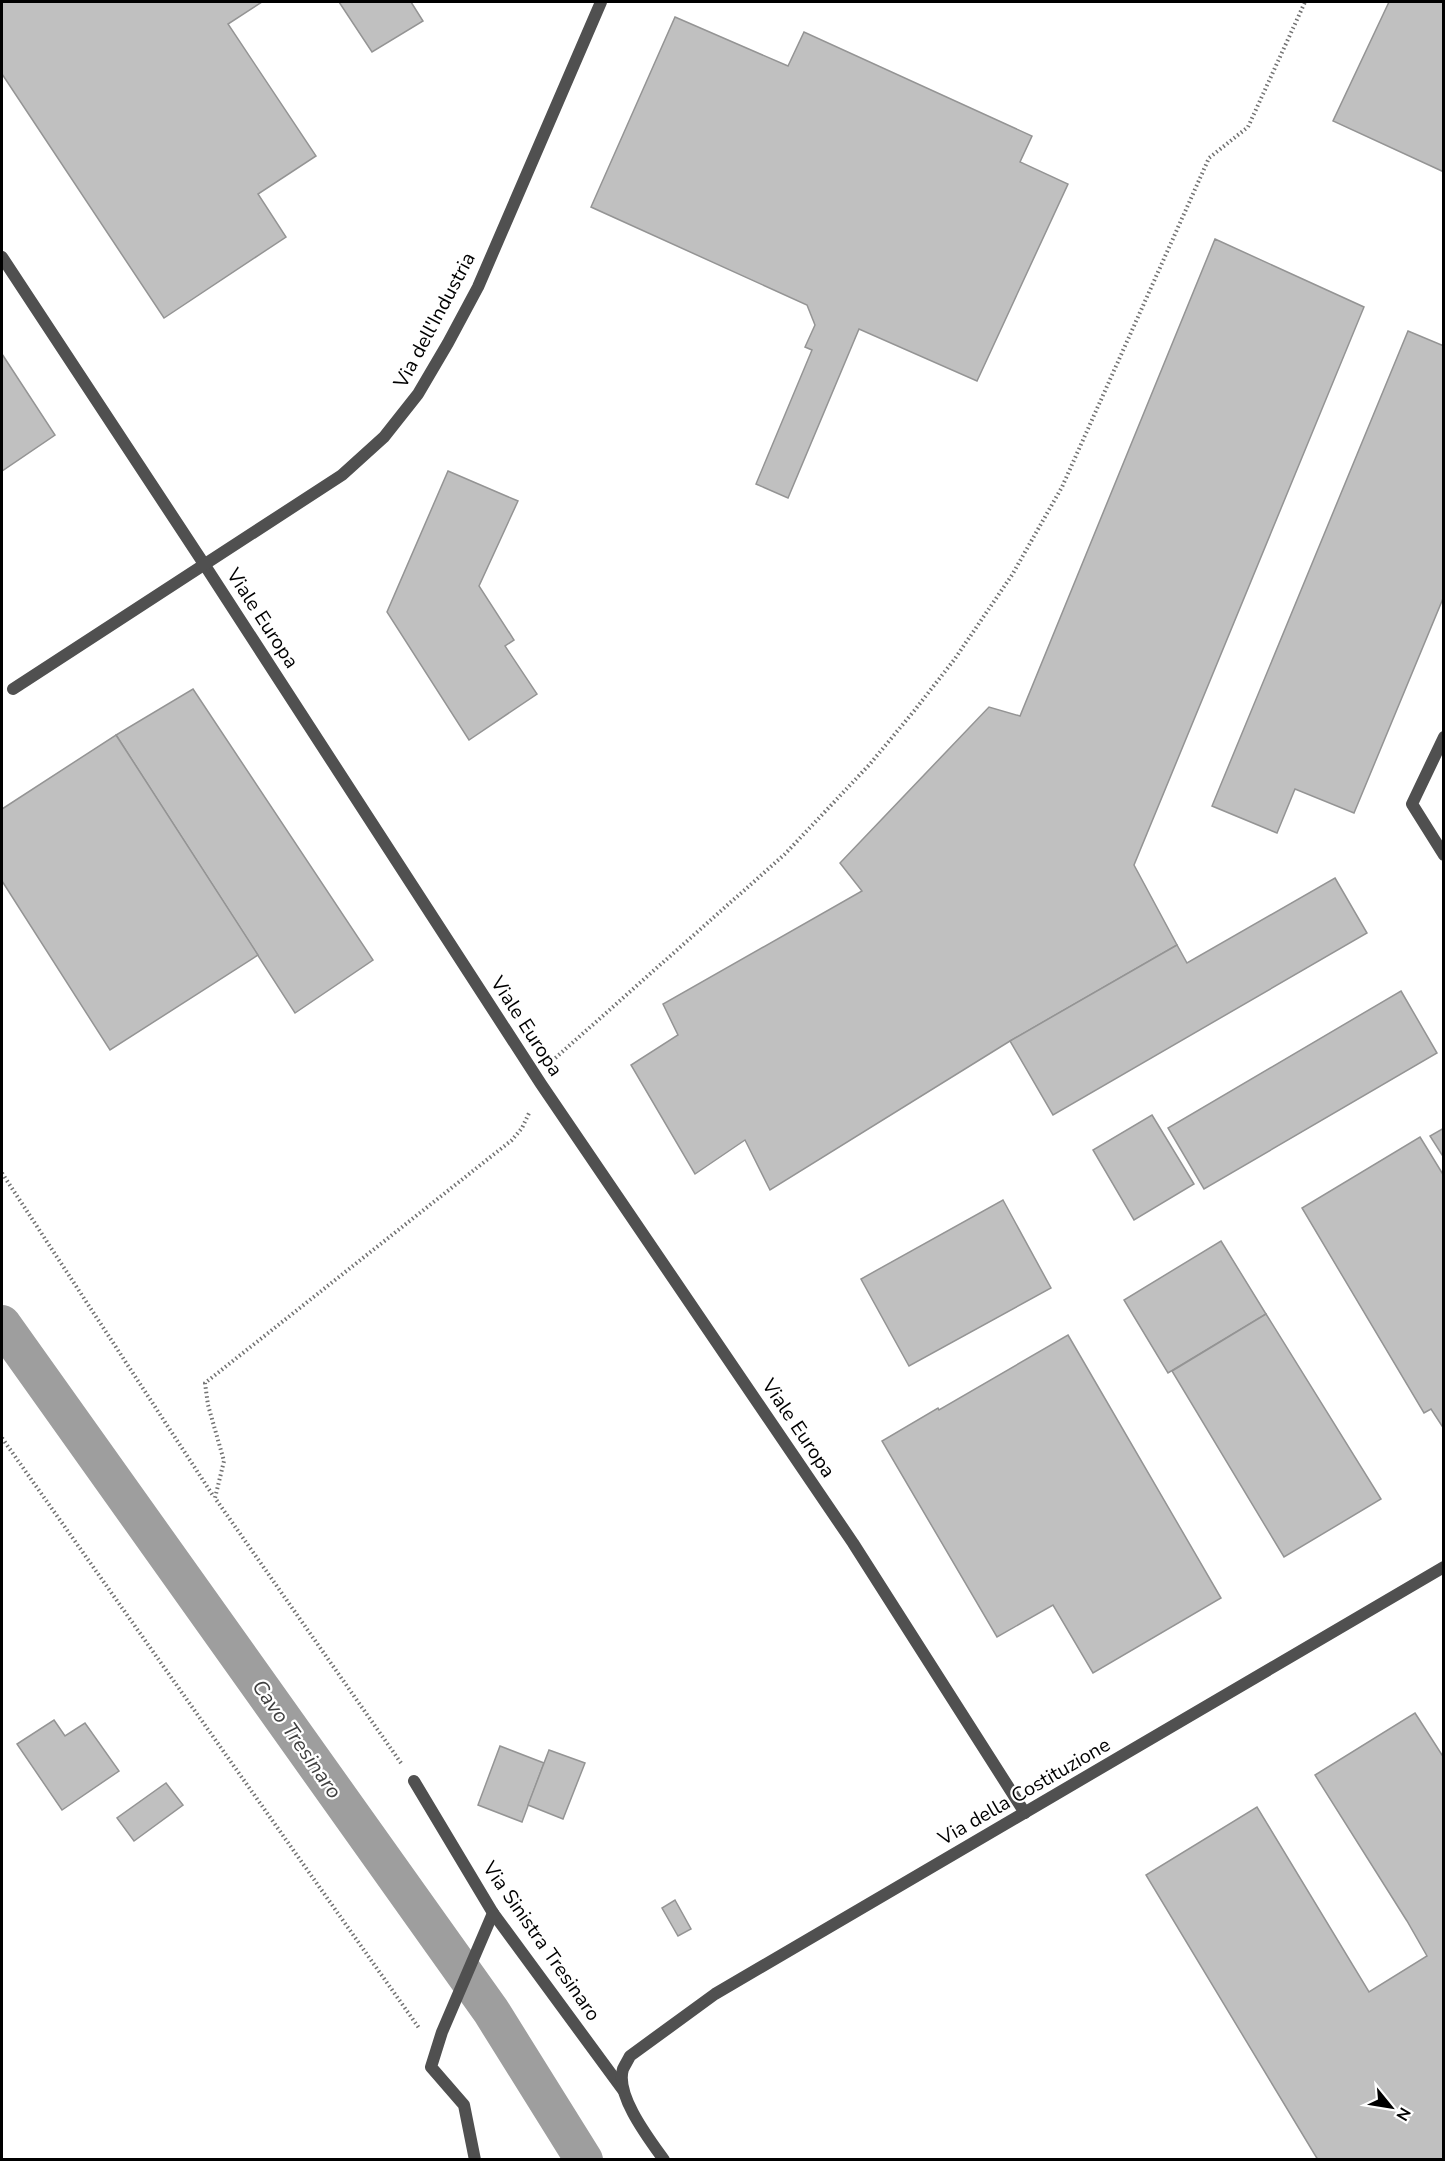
<svg xmlns="http://www.w3.org/2000/svg" width="1445" height="2161" font-family="'Nunito Sans',sans-serif">
  <style>
    .lines { fill: none; stroke-linecap: round; stroke-linejoin: round }
    .canal { stroke: #9e9e9e; stroke-width: 38 }
    .building { fill: #c0c0c0; stroke: #949494; stroke-width: 1.5 }
    .path { stroke: #727272; stroke-width: 4; stroke-dasharray: 1.5 3; stroke-linecap: butt }
    .service { stroke: #505050; stroke-width: 12 }
    .minor { stroke: #505050; stroke-width: 12 }
    .labels { text-anchor: middle; stroke-width: 4.5; stroke-linejoin: round; paint-order: stroke }
    .street-label { font-size: 20px; fill: #000; stroke: #fff }
    .water-label { font-size: 21px; font-style: italic; fill: #3f3f3f; stroke: #fff }
  </style>
  <rect width="100%" height="100%" fill="#fff"/>
  <g class="lines">
    <polyline class="canal" points="2,1324 491,2011 584,2160"/>
  </g>
  <g class="building">
    <polygon points="2,2 262,2 228,24 316,156 258,194 286,237 164,318 2,74"/>
    <polygon points="339,2 411,2 423,21 372,52"/>
    <polygon points="1389,2 1444,2 1444,172 1333,121"/>
    <polygon points="675,17 788,66 804,32 1032,136 1020,162 1068,184 977,381 859,329 788,498 756,484 812,350 805,347 815,325 807,305 591,207"/>
    <polygon points="1215,239 1364,307 1134,865 1177,945 1010,1041 770,1190 745,1140 695,1174 631,1065 678,1035 663,1004 862,891 840,863 989,707 1020,716"/>
    <polygon points="1408,331 1444,346 1444,596 1354,813 1295,789 1277,833 1212,806"/>
    <polygon points="2,354 55,435 2,471"/>
    <polygon points="448,471 518,501 479,586 514,640 505,646 537,694 469,740 387,612"/>
    <polygon points="193,689 373,960 295,1013 116,735"/>
    <polygon points="116,735 258,955 110,1050 2,881 2,809"/>
    <polygon points="1335,878 1367,933 1053,1115 1010,1041 1177,945 1187,963"/>
    <polygon points="1401,991 1437,1053 1204,1189 1168,1128"/>
    <polygon points="1152,1115 1194,1184 1134,1220 1093,1150"/>
    <polygon points="1444,1128 1444,1158 1430,1136"/>
    <polygon points="1420,1137 1444,1176 1444,1429 1431,1409 1424,1413 1302,1208"/>
    <polygon points="1003,1200 1051,1288 909,1366 861,1279"/>
    <polygon points="1221,1241 1266,1314 1168,1373 1124,1300"/>
    <polygon points="1266,1314 1381,1499 1284,1557 1172,1371"/>
    <polygon points="1068,1335 1221,1598 1093,1673 1053,1605 997,1637 882,1441 938,1408 939,1410"/>
    <polygon points="1415,1713 1444,1758 1444,2160 1318,2160 1146,1875 1257,1807 1369,1992 1427,1956 1407,1921 1315,1775"/>
    <polygon points="54,1720 65,1736 85,1723 119,1771 62,1810 17,1744"/>
    <polygon points="500,1746 544,1763 522,1822 478,1805"/>
    <polygon points="549,1750 585,1763 563,1819 528,1805"/>
    <polygon points="166,1783 183,1805 134,1841 117,1818"/>
    <polygon points="675,1900 691,1929 678,1936 662,1908"/>
  </g>
  <g class="lines">
    <g class="path">
      <polyline points="552,1061 785,854 870,764 914,711 954,660 1012,575 1062,487 1209,158 1248,127 1305,2"/>
      <polyline points="2,1173 214,1497"/>
      <polyline points="2,1438 419,2028"/>
      <polyline points="401,1763 215,1498 224,1461 208,1405 205,1383 512,1140 522,1128 530,1111"/>
    </g>
    <g class="service">
      <polyline points="414,1781 493,1913 623,2090"/>
      <polyline points="475,2160 464,2105 431,2067 442,2032 493,1913"/>
    </g>
    <g class="minor">
      <polyline points="2,257 204,564 541,1084 853,1543 1025,1813"/>
      <polyline points="13,689 342,475 384,437 418,394 448,343 478,287 601,2"/>
      <polyline points="1444,737 1412,804 1444,855"/>
      <path d="M664,2160C649,2139 615,2095 623,2069C625,2065 628,2060 630,2056L715,1994L1444,1567"/>
    </g>
  </g>
  <g class="labels">
    <g class="street-label">
      <text transform="translate(434 320) rotate(-62)" y="7">Via dell'Industria</text>
      <text transform="translate(263 618) rotate(57)" y="7">Viale Europa</text>
      <text transform="translate(527 1026) rotate(57)" y="7">Viale Europa</text>
      <text transform="translate(799 1428) rotate(56)" y="7">Viale Europa</text>
      <text transform="translate(1024 1791) rotate(-30)" y="7">Via della Costituzione</text>
      <text transform="translate(542 1941) rotate(55)" y="7">Via Sinistra Tresinaro</text>
    </g>
    <g class="water-label">
      <text transform="translate(297 1739) rotate(55)" y="7">Cavo Tresinaro</text>
    </g>
  </g>
  <rect width="1445" height="2161" fill="none" stroke="#000000" stroke-width="6"/>
  <g transform="translate(1391 2107) rotate(120)" stroke="#ffffff" stroke-width="4.5" paint-order="stroke">
  <path d="M0-4.5L10 22L0 15L-10 22Z" fill="#000000"/>
  <text y="-9" font-size="16" font-weight="bold" text-anchor="middle" fill="#000000">N</text>
  </g>
</svg>
